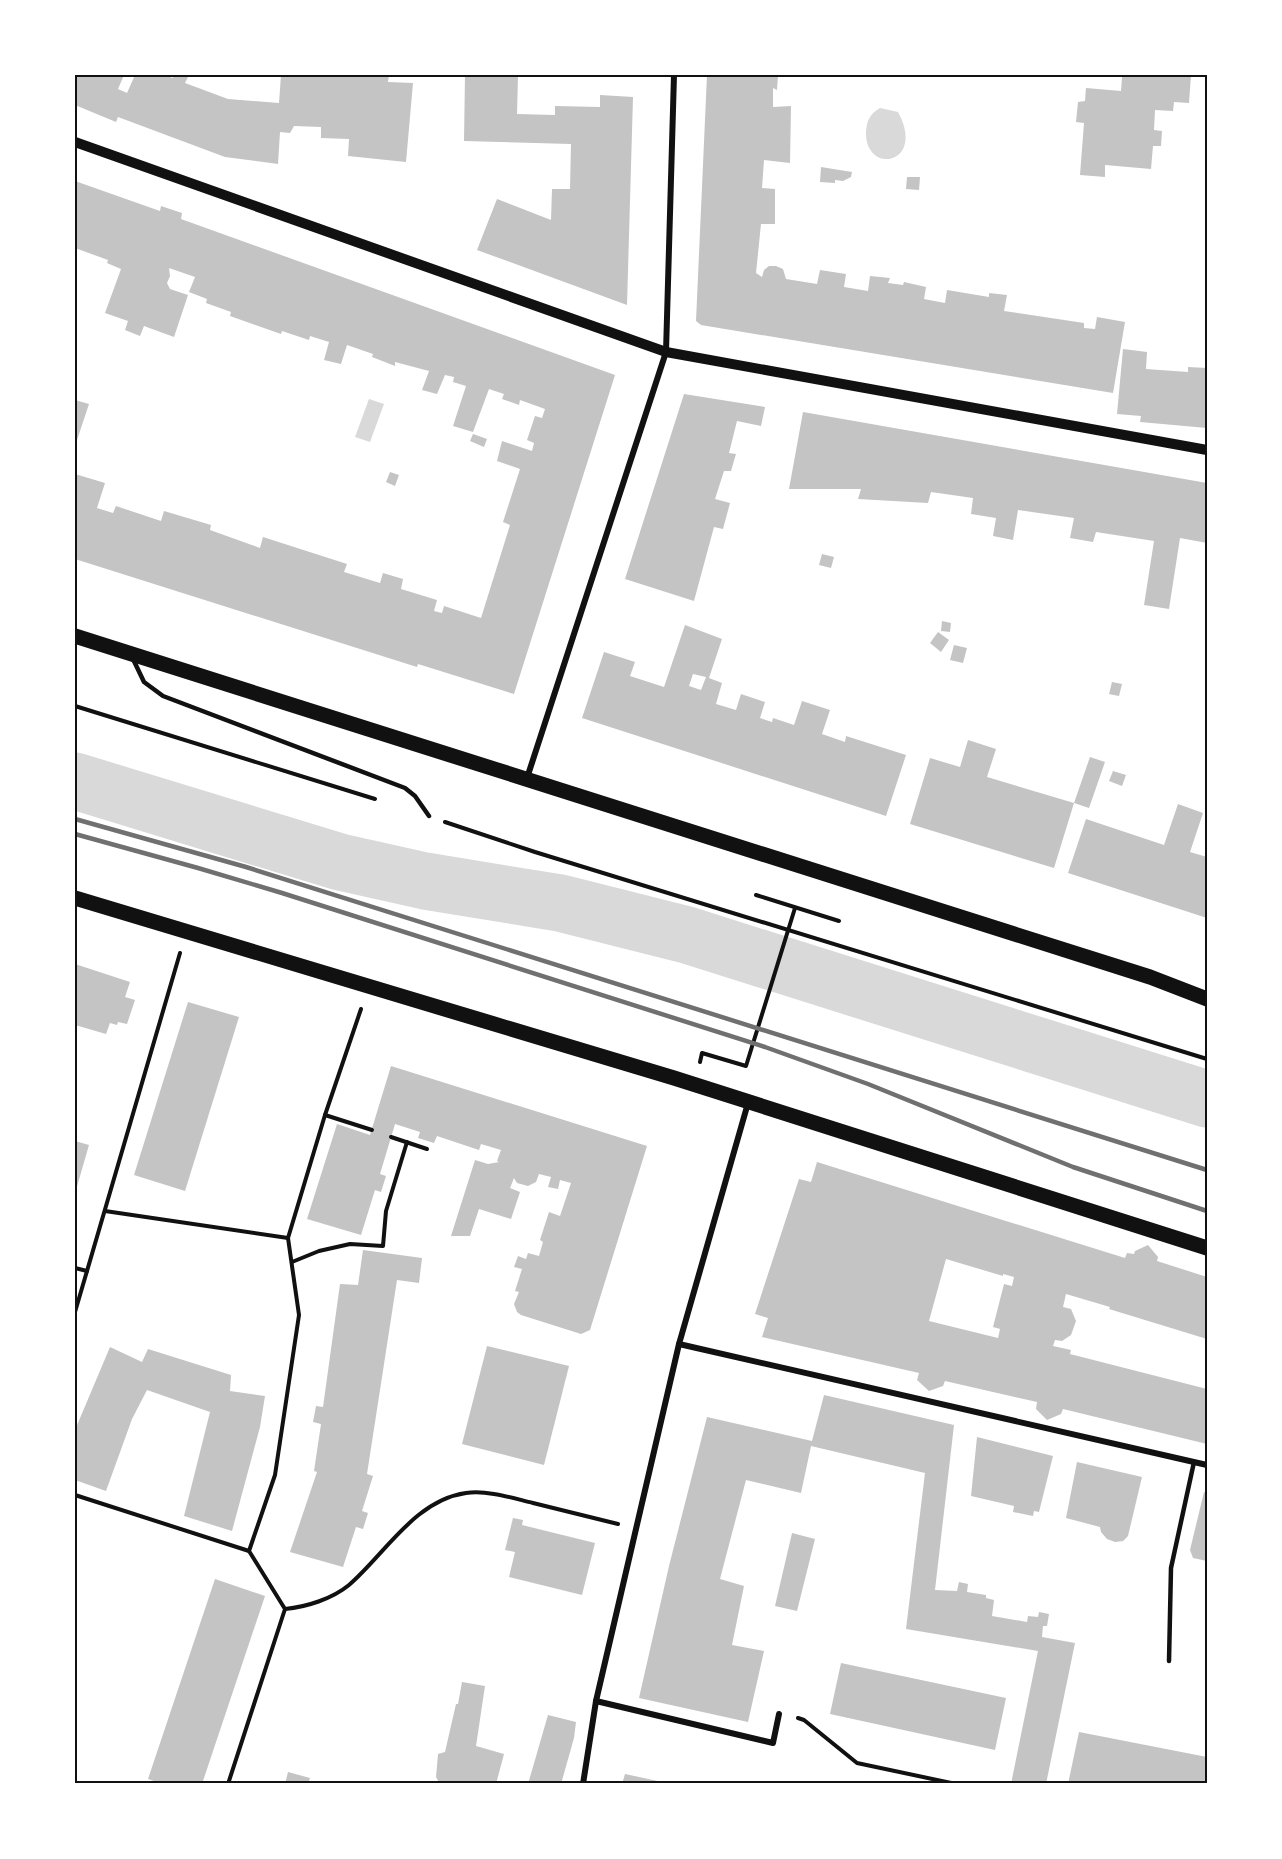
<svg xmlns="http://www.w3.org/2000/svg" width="1282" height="1859" font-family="Manrope,sans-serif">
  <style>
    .water { fill: #d9d9d9 }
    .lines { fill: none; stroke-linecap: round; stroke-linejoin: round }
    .river { stroke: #d9d9d9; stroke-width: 57 }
    .building { fill: #c4c4c4; fill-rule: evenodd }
    .path { stroke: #111; stroke-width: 4 }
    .service { stroke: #111; stroke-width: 4.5 }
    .minor { stroke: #111; stroke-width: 6 }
    .tertiary { stroke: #111; stroke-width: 10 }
    .primary { stroke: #111; stroke-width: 15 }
    .rail { stroke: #707070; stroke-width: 4.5 }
    .neatline { fill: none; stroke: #111; stroke-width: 2 }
  </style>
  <rect width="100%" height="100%" fill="#fff"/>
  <g class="water">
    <path d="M880,108L898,112C927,165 864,176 866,131C867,120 870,114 880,108Z"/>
    <polygon points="369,399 384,404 370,442 355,437"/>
  </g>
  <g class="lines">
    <polyline class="river" points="75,781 340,862 425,881 560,903 687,935 1207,1099"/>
  </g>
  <g class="building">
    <polygon points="75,75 124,75 118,89 127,93 135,75 164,75 173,78 174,75 189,75 185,83 228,99 279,103 281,75 389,75 388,82 413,83 406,162 348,156 349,139 321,138 321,127 294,126 290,133 280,132 278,164 225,157 118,117 116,122 75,105"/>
    <polygon points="465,75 518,75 517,114 555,115 555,106 600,107 600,95 633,97 627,305 477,250 497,199 551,220 552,189 570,189 571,144 464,141"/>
    <polygon points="707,75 778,75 777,90 773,88 773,107 791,106 790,163 764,160 762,188 775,189 775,224 761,224 756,273 762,277 764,270 769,266 776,266 783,269 786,279 817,284 820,270 846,274 844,287 868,291 870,276 890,278 888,283 903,285 904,282 926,287 924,299 945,303 947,290 989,297 989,293 1007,295 1004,311 1084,323 1084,328 1095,329 1097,317 1125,322 1113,393 701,325 696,321"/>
    <polygon points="1125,75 1191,75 1189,103 1174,102 1173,111 1155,110 1154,130 1162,131 1161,146 1153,146 1151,169 1105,165 1105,177 1080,175 1084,123 1076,122 1078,102 1085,101 1086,88 1121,91 1122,77 1125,77"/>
    <polygon points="821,167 852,172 851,177 843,181 835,180 835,183 820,182"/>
    <polygon points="907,177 920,177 919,190 906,189"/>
    <polygon points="75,181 160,211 161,206 182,213 181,219 615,375 514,694 418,664 417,667 75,559 75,474 105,483 97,508 113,513 116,506 161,521 164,511 211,525 210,530 260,548 263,537 347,564 344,572 380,583 383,573 403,579 401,589 437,600 434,611 442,613 444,606 481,618 510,525 503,522 520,469 497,461 502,441 532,451 534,443 527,440 535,416 542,418 545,409 520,400 519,405 502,399 504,394 489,389 473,432 453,426 466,386 453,382 454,377 445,375 437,394 422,390 429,371 395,362 395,366 372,357 373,354 347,345 341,364 324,360 329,342 310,336 309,340 282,331 281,334 230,316 231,312 206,303 207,299 189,292 195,277 169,268 170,276 167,283 170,289 188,295 174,337 144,326 140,336 125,330 128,321 105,313 121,269 107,263 108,260 75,248"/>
    <polygon points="1123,349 1147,352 1146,369 1188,372 1188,367 1207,368 1207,428 1140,422 1141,416 1117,414"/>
    <polygon points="684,394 765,407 761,426 737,421 729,453 736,454 731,471 724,471 715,499 730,503 723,529 714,527 694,601 625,579"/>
    <polygon points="75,400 89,404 75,446"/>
    <polygon points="803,412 1207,483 1207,543 1180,538 1169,609 1144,605 1154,541 1096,532 1093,542 1070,538 1074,518 1018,510 1013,540 993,536 996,518 971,514 973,498 931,492 928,503 858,499 861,489 789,489"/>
    <polygon points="473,434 487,439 484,447 470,441"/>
    <polygon points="390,472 399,475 395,486 386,482"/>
    <polygon points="822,554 834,557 831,568 819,565"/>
    <polygon points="942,621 951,623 950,632 941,631"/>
    <path d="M685,625L722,639L709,678L722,683L716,704L736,710L741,694L765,702L760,718L772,722L773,718L794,725L802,701L830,710L822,734L845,742L846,736L906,755L886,816L582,718L604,652L635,662L630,676L664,687ZM693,674L706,677L701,690L689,686Z"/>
    <polygon points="938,632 949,640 941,652 930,643"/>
    <polygon points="954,645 967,648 963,663 950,660"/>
    <polygon points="1112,682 1122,684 1119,696 1109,694"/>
    <polygon points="968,740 996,749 987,777 1074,803 1090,757 1105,762 1089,808 1074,803 1054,868 910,824 930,758 960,767"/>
    <polygon points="1113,771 1126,775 1122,786 1109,781"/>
    <polygon points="1178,804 1203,813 1190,852 1207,857 1207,918 1068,873 1086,819 1164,845"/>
    <polygon points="75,964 130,982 125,997 135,1000 127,1024 118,1022 117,1025 110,1023 106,1034 75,1025"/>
    <polygon points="188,1002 239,1017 185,1191 134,1175"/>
    <polygon points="391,1066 647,1146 590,1330 581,1334 521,1315 517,1312 514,1304 519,1292 515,1291 522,1269 514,1267 518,1256 526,1259 528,1253 539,1256 543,1242 540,1240 549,1212 560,1216 571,1183 560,1180 558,1189 548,1187 551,1177 539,1174 536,1182 528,1186 517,1183 514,1178 510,1188 520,1192 511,1219 479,1209 470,1236 451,1236 475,1160 488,1164 499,1162 497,1161 501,1150 481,1144 479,1150 437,1136 434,1143 418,1138 420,1132 395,1124 380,1174 386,1176 381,1192 375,1190 361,1235 307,1219 337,1124 370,1135"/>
    <polygon points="75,1141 89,1145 76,1190 75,1190"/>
    <path d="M817,1162L1125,1258L1127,1253L1134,1254L1135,1251L1148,1245L1158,1257L1157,1261L1207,1277V1339L1109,1309L1110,1307L1066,1294L1063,1307L1071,1309L1076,1321L1071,1335L1062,1341L1055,1340L1053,1346L1071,1350L1070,1354L1207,1389V1444L1063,1409L1061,1414L1047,1420L1036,1409L1037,1402L945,1381L943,1386L929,1391L917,1380L919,1373L762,1337L768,1318L755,1314L799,1179L811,1182ZM946,1259L1003,1276V1274L1014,1277L1012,1286L1004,1284L993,1327L1000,1329L998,1338L929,1321Z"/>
    <polygon points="363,1250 422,1258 419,1283 397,1280 367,1474 373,1476 362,1511 368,1513 363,1529 356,1527 343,1567 290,1552 317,1472 314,1471 321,1424 313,1422 316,1406 323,1407 340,1284 358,1285"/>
    <polygon points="487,1346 569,1366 544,1465 462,1444"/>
    <polygon points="110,1347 142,1362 148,1349 231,1375 230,1391 265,1396 260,1427 232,1531 184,1516 210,1412 147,1390 132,1419 106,1491 75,1480 75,1430"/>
    <polygon points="824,1395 954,1425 935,1590 957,1591 959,1582 968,1584 967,1592 986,1595 986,1598 994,1600 992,1616 1027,1622 1028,1616 1038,1617 1039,1612 1049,1614 1047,1626 1043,1626 1042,1637 1075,1643 1046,1784 1011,1784 1038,1651 906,1629 925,1473 811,1446 801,1493 746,1480 720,1579 744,1586 732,1645 764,1651 748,1722 639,1698 669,1566 707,1417 812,1441"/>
    <polygon points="977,1437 1053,1456 1039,1512 1034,1511 1033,1516 1013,1512 1014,1506 971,1496"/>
    <polygon points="1077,1462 1142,1477 1128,1536 1123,1541 1115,1542 1107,1539 1101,1532 1100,1527 1066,1518"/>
    <polygon points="1204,1492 1207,1493 1207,1561 1193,1558 1190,1550"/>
    <polygon points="513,1518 523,1520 522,1525 595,1543 582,1595 509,1577 515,1552 505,1550"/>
    <polygon points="792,1533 815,1539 797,1611 775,1606"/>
    <polygon points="215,1579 265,1596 202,1784 163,1784 148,1779"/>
    <polygon points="841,1663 1006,1698 995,1750 830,1714"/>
    <polygon points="462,1682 485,1686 476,1746 504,1754 496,1784 440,1784 436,1777 438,1754 445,1752 456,1704 458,1704"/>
    <polygon points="548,1715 576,1722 574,1738 561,1784 528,1784"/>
    <polygon points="1079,1732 1207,1757 1207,1784 1068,1784"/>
    <polygon points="288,1772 310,1778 308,1784 285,1784"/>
    <polygon points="625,1774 667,1783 667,1784 622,1784"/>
  </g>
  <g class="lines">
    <g class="path">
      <polyline points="75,706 375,799"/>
      <polyline points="445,822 535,852 1207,1059"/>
      <polyline points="756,895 839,921"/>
      <polyline points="700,1062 702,1053 746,1066 795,908"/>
      <polyline points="325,1115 372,1130"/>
      <polyline points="391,1137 427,1149"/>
      <polyline points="105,1211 288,1238"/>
      <polyline points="292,1262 319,1251 350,1244 383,1246 386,1211 407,1142"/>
      <polyline points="75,1268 87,1271"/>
      <polyline points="75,1312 180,953"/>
      <polyline points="75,1495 249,1551"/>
      <path d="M285,1609C306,1607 332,1599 349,1585C385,1554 415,1500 466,1493C488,1490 512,1498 533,1503C561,1510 590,1517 618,1524"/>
      <polyline points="798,1718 804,1720 857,1763 956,1784"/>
      <polyline points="228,1784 285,1609 249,1551 275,1475 299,1315 288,1238 325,1115 361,1009"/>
    </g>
    <g class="service">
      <polyline points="133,659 144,682 163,696 405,788 415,796 429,816"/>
      <polyline points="1169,1661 1171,1568 1194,1462"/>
    </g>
    <g class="minor">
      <polyline points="527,778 666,352 674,75"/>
      <polyline points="679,1344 1207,1465"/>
      <polyline points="596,1701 773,1743 779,1714"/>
      <polyline points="583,1784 596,1701 679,1344 748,1103"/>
    </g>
    <polyline class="tertiary" points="75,142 666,352 1207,450"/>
    <g class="primary">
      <polyline points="75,636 1150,977 1207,999"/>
      <polyline points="75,898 674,1078 1207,1248"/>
    </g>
    <g class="rail">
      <polyline points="75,819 246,867 1207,1170"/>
      <polyline points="75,834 198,868 282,893 765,1047 868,1084 1073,1167 1207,1211"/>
    </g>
  </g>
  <rect width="1282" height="1859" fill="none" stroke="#ffffff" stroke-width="153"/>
  <rect x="76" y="76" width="1130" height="1706" class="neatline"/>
</svg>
